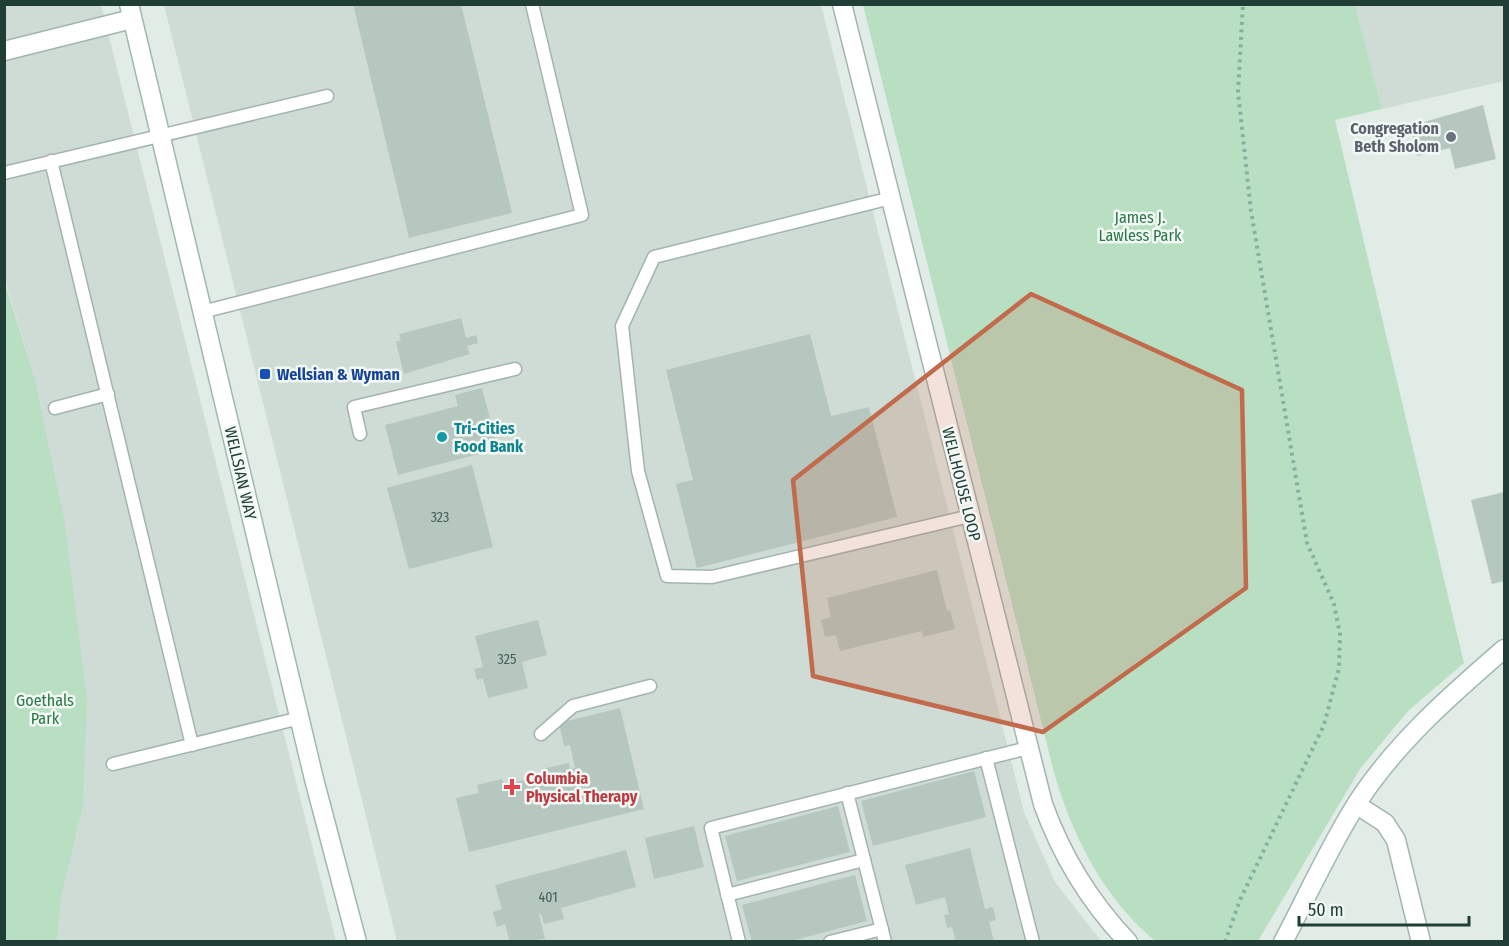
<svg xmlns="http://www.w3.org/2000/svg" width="1509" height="946" font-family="'Fira Sans Condensed',sans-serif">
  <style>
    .built { fill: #cfdcd6 }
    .green { fill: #b9dfc2 }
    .building { fill: #b6c7c0 }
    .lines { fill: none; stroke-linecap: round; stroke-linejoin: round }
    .lane-casing { stroke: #a3b4ae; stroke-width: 15 }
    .street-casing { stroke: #a3b4ae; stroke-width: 21 }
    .secondary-casing { stroke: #9fb9af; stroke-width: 21 }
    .path { stroke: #80b2a1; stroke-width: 4; stroke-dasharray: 3 4.5; stroke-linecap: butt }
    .lane { stroke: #fff; stroke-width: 12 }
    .street { stroke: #fff; stroke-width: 18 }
    .secondary { stroke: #fff; stroke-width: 18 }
    .marked { fill: #c26a4c; fill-opacity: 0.2; stroke: #c26a4c; stroke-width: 4.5; stroke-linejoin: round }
    .worship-dot { fill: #6b7280; stroke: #f2f9f5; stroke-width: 2 }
    .transit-dot { fill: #1a4fb4; stroke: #f2f9f5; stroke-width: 2 }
    .culture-dot { fill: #0f9aa8; stroke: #f2f9f5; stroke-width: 2 }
    .health-dot { fill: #e0444e; stroke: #f2f9f5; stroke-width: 2 }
    .labels { text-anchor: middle; stroke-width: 5; stroke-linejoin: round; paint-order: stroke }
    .number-label { font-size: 14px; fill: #466058 }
    .worship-label { font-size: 16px; font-weight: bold; fill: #5b616d; stroke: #f2f9f5; text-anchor: end }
    .park-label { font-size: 16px; fill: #297745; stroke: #f2f9f5 }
    .transit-label { font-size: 16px; font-weight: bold; fill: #164399; stroke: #f2f9f5; text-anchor: start }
    .culture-label { font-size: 16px; font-weight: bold; fill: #0d838f; stroke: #f2f9f5; text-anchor: start }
    .street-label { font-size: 16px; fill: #203e35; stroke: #f2f9f5 }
    .health-label { font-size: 16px; font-weight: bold; fill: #be3a42; stroke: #f2f9f5; text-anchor: start }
  </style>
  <rect width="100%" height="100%" fill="#e1ece7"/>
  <g class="built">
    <polygon points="4,5 101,5 336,941 57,941 62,893 34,376 5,280"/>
    <polygon points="164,5 821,5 1024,812 1055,882 1101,941 397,941"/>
    <polygon points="1355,5 1504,5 1504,81 1382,109"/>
  </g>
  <g class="green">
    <path d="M863,5H1355L1382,109L1335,120L1464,663L1408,711L1360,769L1258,941H1155C1101,896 1068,828 1051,761Z"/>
    <polygon points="4,280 34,376 64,518 87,699 83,805 62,893 57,941 5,941"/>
  </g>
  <g class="building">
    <polygon points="353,4 461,4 512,213 409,238"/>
    <polygon points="1483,105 1496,159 1455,169 1450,148 1417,156 1410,126"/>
    <polygon points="461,318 466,338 476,335 478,343 467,346 470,354 404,374 396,342 401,340 399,334"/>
    <polygon points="810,334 831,416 869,407 897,517 697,568 676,484 693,480 666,370"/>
    <polygon points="482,388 498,449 398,475 385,425 458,406 455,395"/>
    <polygon points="472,465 493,547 409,569 387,488"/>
    <polygon points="1504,492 1504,581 1492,584 1471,500"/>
    <polygon points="937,570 947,611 950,610 955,629 923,637 922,631 840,651 836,635 825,637 821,620 831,617 827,598"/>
    <polygon points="538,620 547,655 522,662 528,688 488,698 483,678 477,680 474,669 483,667 475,636"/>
    <polygon points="620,708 644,809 469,852 456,798 479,793 477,785 502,779 504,785 544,775 542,769 569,763 570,769 575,768 570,745 564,746 559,723"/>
    <polygon points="974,771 986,817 873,846 861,801"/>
    <polygon points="838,806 850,852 737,881 725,836"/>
    <polygon points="694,826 704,867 654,879 645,838"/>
    <polygon points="970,848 985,909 993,907 996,920 989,922 994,942 956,942 952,927 947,928 944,915 949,914 945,897 916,905 905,865"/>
    <polygon points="626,850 636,887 561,908 564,919 544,924 541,914 539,914 545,939 510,942 505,924 497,927 493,912 502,909 495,885"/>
    <polygon points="855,875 867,921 788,942 752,942 742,905"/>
  </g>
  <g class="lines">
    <g class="lane-casing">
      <g id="lane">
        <polyline points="51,161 192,745"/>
        <polyline points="4,173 327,96"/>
        <polyline points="891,198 654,257 622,326 638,471 667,576 712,577 970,516"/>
        <polyline points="202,312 582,215 532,4"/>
        <polyline points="55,408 108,394"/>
        <polyline points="360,434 354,407 515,369"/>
        <polyline points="541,734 573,706 650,686"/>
        <polyline points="986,758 1033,942"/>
        <polyline points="113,764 300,718"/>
        <polyline points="847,793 885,942"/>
        <polyline points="727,895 864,860"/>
        <polyline points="739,942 711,828 1028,748"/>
        <polyline points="830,942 882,929"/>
      </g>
    </g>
    <g class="street-casing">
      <g id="street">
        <path d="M842,4L1043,804C1062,857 1089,901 1128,942"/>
        <polyline points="4,51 132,19"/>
        <polyline points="1357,805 1385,823 1396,840 1421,942"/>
      </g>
    </g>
    <g class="secondary-casing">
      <g id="secondary">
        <polyline points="129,4 314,779 357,942"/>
        <path d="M1283,942C1308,895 1330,845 1359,800C1397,742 1452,694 1504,649"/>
      </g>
    </g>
    <polyline class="path" points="1225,942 1240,900 1324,725 1339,668 1340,634 1334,604 1307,543 1251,211 1238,92 1243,4"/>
    <use href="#lane" class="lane"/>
    <use href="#street" class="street"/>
    <use href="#secondary" class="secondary"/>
  </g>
  <path class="marked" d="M1031,294L1242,390L1246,588L1043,732L813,676L793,480Z"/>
  <circle class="worship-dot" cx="1451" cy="137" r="6"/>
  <rect class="transit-dot" x="259" y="368" width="12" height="12" rx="3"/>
  <circle class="culture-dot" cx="442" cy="437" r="6"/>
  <path class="health-dot" d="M509 778h6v6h6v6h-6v6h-6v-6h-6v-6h6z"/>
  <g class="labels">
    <g class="number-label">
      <text x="440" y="522">323</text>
      <text x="507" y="664">325</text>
      <text x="548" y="902">401</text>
    </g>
    <g class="worship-label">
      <text x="1439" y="134">Congregation<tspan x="1439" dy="18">Beth Sholom</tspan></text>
    </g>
    <g class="park-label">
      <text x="1140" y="223">James J.<tspan x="1140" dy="18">Lawless Park</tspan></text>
      <text x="45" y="706">Goethals<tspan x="45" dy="18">Park</tspan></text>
    </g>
    <g class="transit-label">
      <text x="277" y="380">Wellsian &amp; Wyman</text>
    </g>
    <g class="culture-label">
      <text x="454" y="434">Tri-Cities<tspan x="454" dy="18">Food Bank</tspan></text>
    </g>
    <g class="street-label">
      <text transform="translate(241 473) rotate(77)" y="6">WELLSIAN WAY</text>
      <text transform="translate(962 484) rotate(76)" y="6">WELLHOUSE LOOP</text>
    </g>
    <g class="health-label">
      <text x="526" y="784">Columbia<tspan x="526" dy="18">Physical Therapy</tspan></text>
    </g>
  </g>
  <rect width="1509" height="946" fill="none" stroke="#203e35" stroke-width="12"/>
  <path d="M1299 916v9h170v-9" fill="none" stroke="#203e35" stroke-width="3"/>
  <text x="1308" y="916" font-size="18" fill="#203e35" stroke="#f2f9f5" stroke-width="4.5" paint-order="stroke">50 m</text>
</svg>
